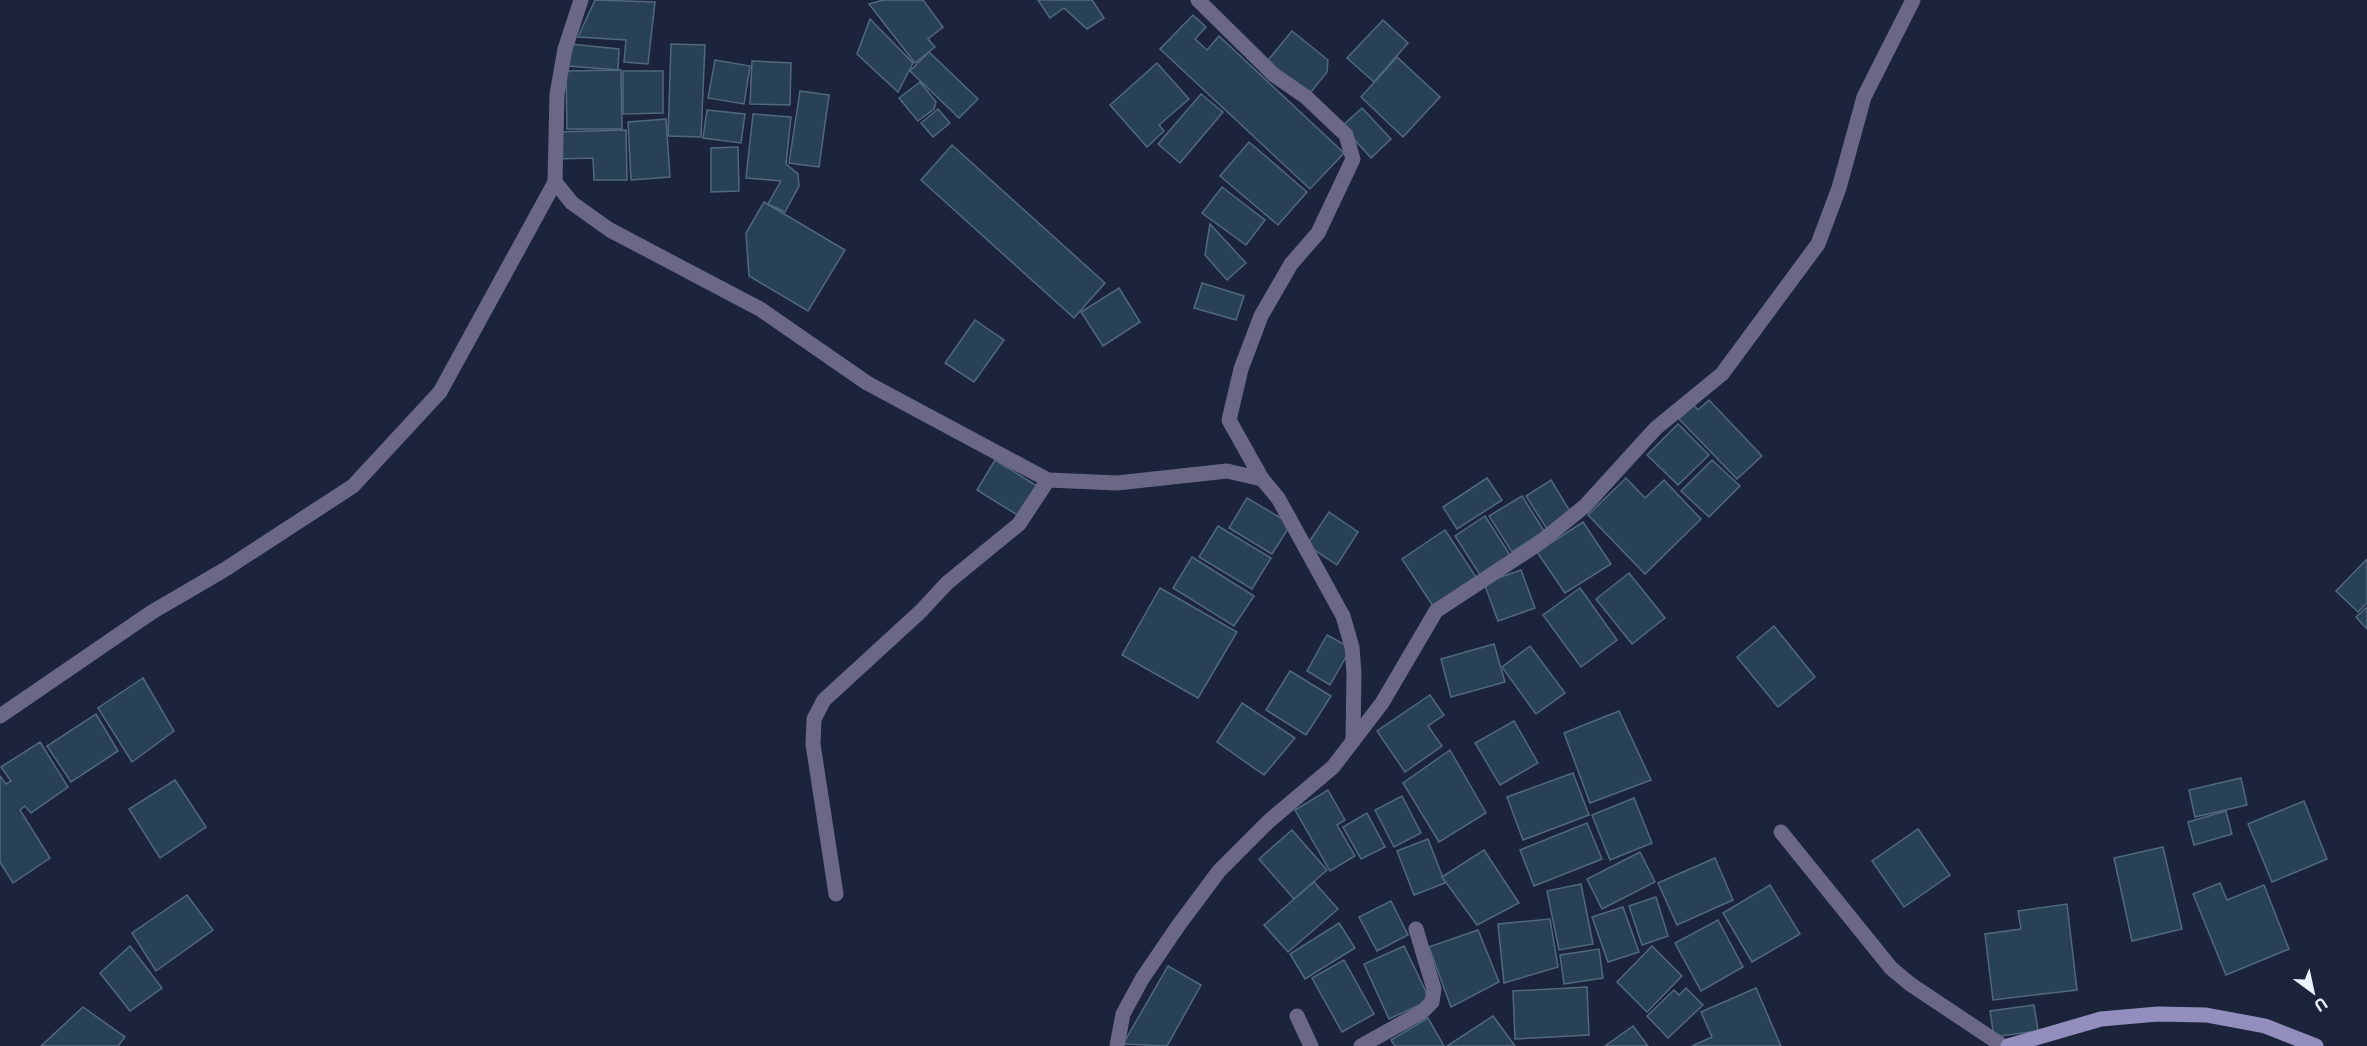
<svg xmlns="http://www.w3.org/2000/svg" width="2367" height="1046" font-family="'Public Sans',sans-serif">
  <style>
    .building { fill: #294155; stroke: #50697f; stroke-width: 1.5 }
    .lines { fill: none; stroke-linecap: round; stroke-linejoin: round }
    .street { stroke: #6a6885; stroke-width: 15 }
    .secondary { stroke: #928ebd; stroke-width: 15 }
  </style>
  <rect width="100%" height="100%" fill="#1b243b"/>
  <g class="building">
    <polygon points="595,0 655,2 648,64 624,62 626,40 578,37"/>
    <polygon points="883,0 923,0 943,27 928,39 935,47 915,63 869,4"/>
    <polygon points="1038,0 1092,0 1104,18 1087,29 1064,8 1050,18"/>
    <polygon points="1193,15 1206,27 1195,39 1207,50 1219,36 1344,153 1310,189 1160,49"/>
    <polygon points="870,19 913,63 898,92 857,54"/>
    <polygon points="1383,20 1408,43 1374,82 1347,58"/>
    <polygon points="1292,31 1328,60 1327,72 1307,97 1270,66 1269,59"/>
    <polygon points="570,44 619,49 618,70 568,66"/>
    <polygon points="671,44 705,45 701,137 668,136"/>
    <polygon points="929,52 978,99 959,118 910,71"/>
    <polygon points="1397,57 1440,97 1403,137 1361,97"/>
    <polygon points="715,60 750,66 744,104 708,98"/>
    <polygon points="752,61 791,63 790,105 750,104"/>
    <polygon points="1157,63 1189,99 1159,125 1164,131 1147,147 1110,105"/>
    <polygon points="621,70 622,129 567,129 566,71"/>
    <polygon points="623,71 663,71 663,113 623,114"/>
    <polygon points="920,82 936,102 934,109 918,121 899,98"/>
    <polygon points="800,91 829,95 819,167 789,163"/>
    <polygon points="1201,94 1223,112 1180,163 1158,144"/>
    <polygon points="1362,108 1391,139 1371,158 1342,126"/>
    <polygon points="938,109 950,123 933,137 921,123"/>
    <polygon points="707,110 745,114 741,143 703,138"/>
    <polygon points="753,114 791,117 786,164 798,174 799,186 785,212 768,204 781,181 746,178"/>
    <polygon points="666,119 670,177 631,180 628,122"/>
    <polygon points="626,130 627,180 594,180 593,158 557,159 556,132"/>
    <polygon points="1249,142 1307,192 1278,225 1220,176"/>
    <polygon points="952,145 1105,283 1074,318 921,180"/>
    <polygon points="738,147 739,191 711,192 711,148"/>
    <polygon points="1222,187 1265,220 1246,245 1202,213"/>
    <polygon points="764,202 845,250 808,311 749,276 746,233"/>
    <polygon points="1210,224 1246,263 1227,280 1205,255"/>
    <polygon points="1202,283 1244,296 1236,320 1194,308"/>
    <polygon points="1119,288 1140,322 1103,346 1081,312"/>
    <polygon points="975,320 1004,340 974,382 945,363"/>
    <polygon points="1709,400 1762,456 1737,479 1679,419 1694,405 1698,410"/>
    <polygon points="1678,424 1709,455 1678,485 1647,455"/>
    <polygon points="995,460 1037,486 1019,516 977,490"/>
    <polygon points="1712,460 1740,486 1709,517 1681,491"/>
    <polygon points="1487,478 1502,500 1457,529 1443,507"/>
    <polygon points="1626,478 1645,498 1664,480 1701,519 1645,574 1588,515"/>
    <polygon points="1551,480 1571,513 1547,529 1526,496"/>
    <polygon points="1522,496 1544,531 1512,552 1489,516"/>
    <polygon points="1247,498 1291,524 1272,554 1229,528"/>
    <polygon points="1329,512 1358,532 1337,565 1307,545"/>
    <polygon points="1485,516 1510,555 1480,575 1455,536"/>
    <polygon points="1583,522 1611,564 1565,593 1537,552"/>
    <polygon points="1218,526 1271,558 1252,589 1199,557"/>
    <polygon points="1445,530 1476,577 1433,606 1402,559"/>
    <polygon points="1192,557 1254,596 1234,626 1173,588"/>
    <polygon points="2367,559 2367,603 2358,612 2336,591"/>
    <polygon points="1521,570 1535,608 1498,621 1484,583"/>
    <polygon points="1629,573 1665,618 1632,644 1596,599"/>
    <polygon points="1160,588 1237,632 1198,698 1122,655"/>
    <polygon points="1580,588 1617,640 1581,667 1543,615"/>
    <polygon points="2367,607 2367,629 2356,617"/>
    <polygon points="1774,626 1815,677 1778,707 1737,657"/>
    <polygon points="1327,635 1351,648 1330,685 1307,671"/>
    <polygon points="1494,644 1505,682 1451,697 1441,659"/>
    <polygon points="1530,646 1565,693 1536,714 1502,667"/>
    <polygon points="1290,671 1331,696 1306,735 1266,710"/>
    <polygon points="143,678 174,731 132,762 98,708"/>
    <polygon points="1430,695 1444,715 1428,726 1442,746 1405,772 1377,731"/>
    <polygon points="1242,703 1295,738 1264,775 1217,742"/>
    <polygon points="1619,711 1651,780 1590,803 1564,733"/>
    <polygon points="96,714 118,751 71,782 47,746"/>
    <polygon points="1514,721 1538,763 1500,785 1475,743"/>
    <polygon points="40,742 68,787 31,813 25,806 20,810 50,858 13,883 0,862 0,776 6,784 11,781 1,767"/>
    <polygon points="1450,750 1486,813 1439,842 1403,783"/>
    <polygon points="1573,773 1589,815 1523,840 1507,797"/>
    <polygon points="2241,778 2247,805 2195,817 2189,790"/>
    <polygon points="175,780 206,827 160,858 129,809"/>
    <polygon points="1328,790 1345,820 1337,825 1355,856 1330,871 1295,810"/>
    <polygon points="1402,796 1421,833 1394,847 1375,810"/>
    <polygon points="1634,798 1652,843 1610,860 1592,815"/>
    <polygon points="2304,801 2327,859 2272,882 2248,824"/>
    <polygon points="2226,811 2232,834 2194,845 2188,822"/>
    <polygon points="1367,813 1385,847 1361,859 1343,827"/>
    <polygon points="1587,823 1602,859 1534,886 1520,850"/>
    <polygon points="1918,829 1950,875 1904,907 1872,861"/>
    <polygon points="1292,830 1327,870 1294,899 1259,859"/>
    <polygon points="1428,839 1445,883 1414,895 1397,851"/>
    <polygon points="2163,847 2182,929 2132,941 2114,858"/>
    <polygon points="1484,850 1519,903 1477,925 1442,877"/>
    <polygon points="1640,852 1655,882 1602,909 1587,879"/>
    <polygon points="1715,858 1733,900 1677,925 1658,883"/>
    <polygon points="1314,882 1338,909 1288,952 1264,925"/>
    <polygon points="2220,883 2227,900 2264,885 2289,949 2226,975 2193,894"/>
    <polygon points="1581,884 1593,944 1559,950 1547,891"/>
    <polygon points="1770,885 1800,934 1752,962 1723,913"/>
    <polygon points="187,895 213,930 156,971 132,933"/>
    <polygon points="1656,897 1668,936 1642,945 1629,906"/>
    <polygon points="1391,901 1408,935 1377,951 1359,917"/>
    <polygon points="2067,904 2077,990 1993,1000 1985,934 2021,929 2018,911"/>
    <polygon points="1623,907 1639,952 1608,962 1592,917"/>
    <polygon points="1550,919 1558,967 1504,983 1498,924"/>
    <polygon points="1718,920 1743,967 1701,991 1675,943"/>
    <polygon points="1339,923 1355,948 1305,979 1290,954"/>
    <polygon points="1478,930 1499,982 1451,1007 1429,947"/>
    <polygon points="130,946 162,988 130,1011 100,973"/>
    <polygon points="1404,946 1430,1000 1389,1019 1364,964"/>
    <polygon points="1652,946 1682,976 1647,1012 1617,982"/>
    <polygon points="1599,949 1603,978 1564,984 1560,955"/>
    <polygon points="1344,960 1374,1014 1342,1032 1312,978"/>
    <polygon points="1168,966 1201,985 1167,1046 1123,1044"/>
    <polygon points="1587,987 1589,1035 1515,1039 1513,991"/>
    <polygon points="1686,988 1703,1005 1668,1038 1647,1016 1674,990 1679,995"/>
    <polygon points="1756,988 1781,1046 1692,1046 1712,1037 1701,1012"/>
    <polygon points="2034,1005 2038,1031 1994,1037 1990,1011"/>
    <polygon points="83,1007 125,1037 118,1046 41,1046"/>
    <polygon points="1493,1016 1515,1046 1447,1046"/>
    <polygon points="1428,1018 1444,1046 1395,1046 1391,1040"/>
    <polygon points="1633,1026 1648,1046 1605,1046"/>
  </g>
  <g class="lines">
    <g class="street">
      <polyline points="1198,0 1274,75 1306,97 1346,135 1353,159 1318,233 1291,264 1261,316 1241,369 1229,420 1262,479"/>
      <polyline points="555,182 557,94 565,49 581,0"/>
      <polyline points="0,716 152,612 224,570 353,486 440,392 555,182 572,203 610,230 760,309 867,383 1048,480 1117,483 1227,471 1262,479 1278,498 1343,616 1352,647 1354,673 1353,741"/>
      <polyline points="1781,832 1891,968 1910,984 2003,1046"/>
      <polyline points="836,894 813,744 814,719 824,700 921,611 947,583 1019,524 1048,480"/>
      <polyline points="1297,1016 1311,1046"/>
      <polyline points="1117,1046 1123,1014 1142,979 1178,926 1219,871 1269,821 1333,767 1382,703 1436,611 1538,544 1585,506 1656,428 1722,374 1818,244 1839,188 1864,97 1913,0"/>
      <polyline points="1361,1046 1422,1012 1432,1002 1434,989 1416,929"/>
    </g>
    <polyline class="secondary" points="2008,1046 2101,1019 2158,1014 2206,1015 2265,1026 2316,1046"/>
  </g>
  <g transform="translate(2313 992) rotate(147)" stroke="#1b243b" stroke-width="4.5" paint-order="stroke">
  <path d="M0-4.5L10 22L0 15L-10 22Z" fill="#ecf2ff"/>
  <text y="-9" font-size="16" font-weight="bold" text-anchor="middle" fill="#ecf2ff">U</text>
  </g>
</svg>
